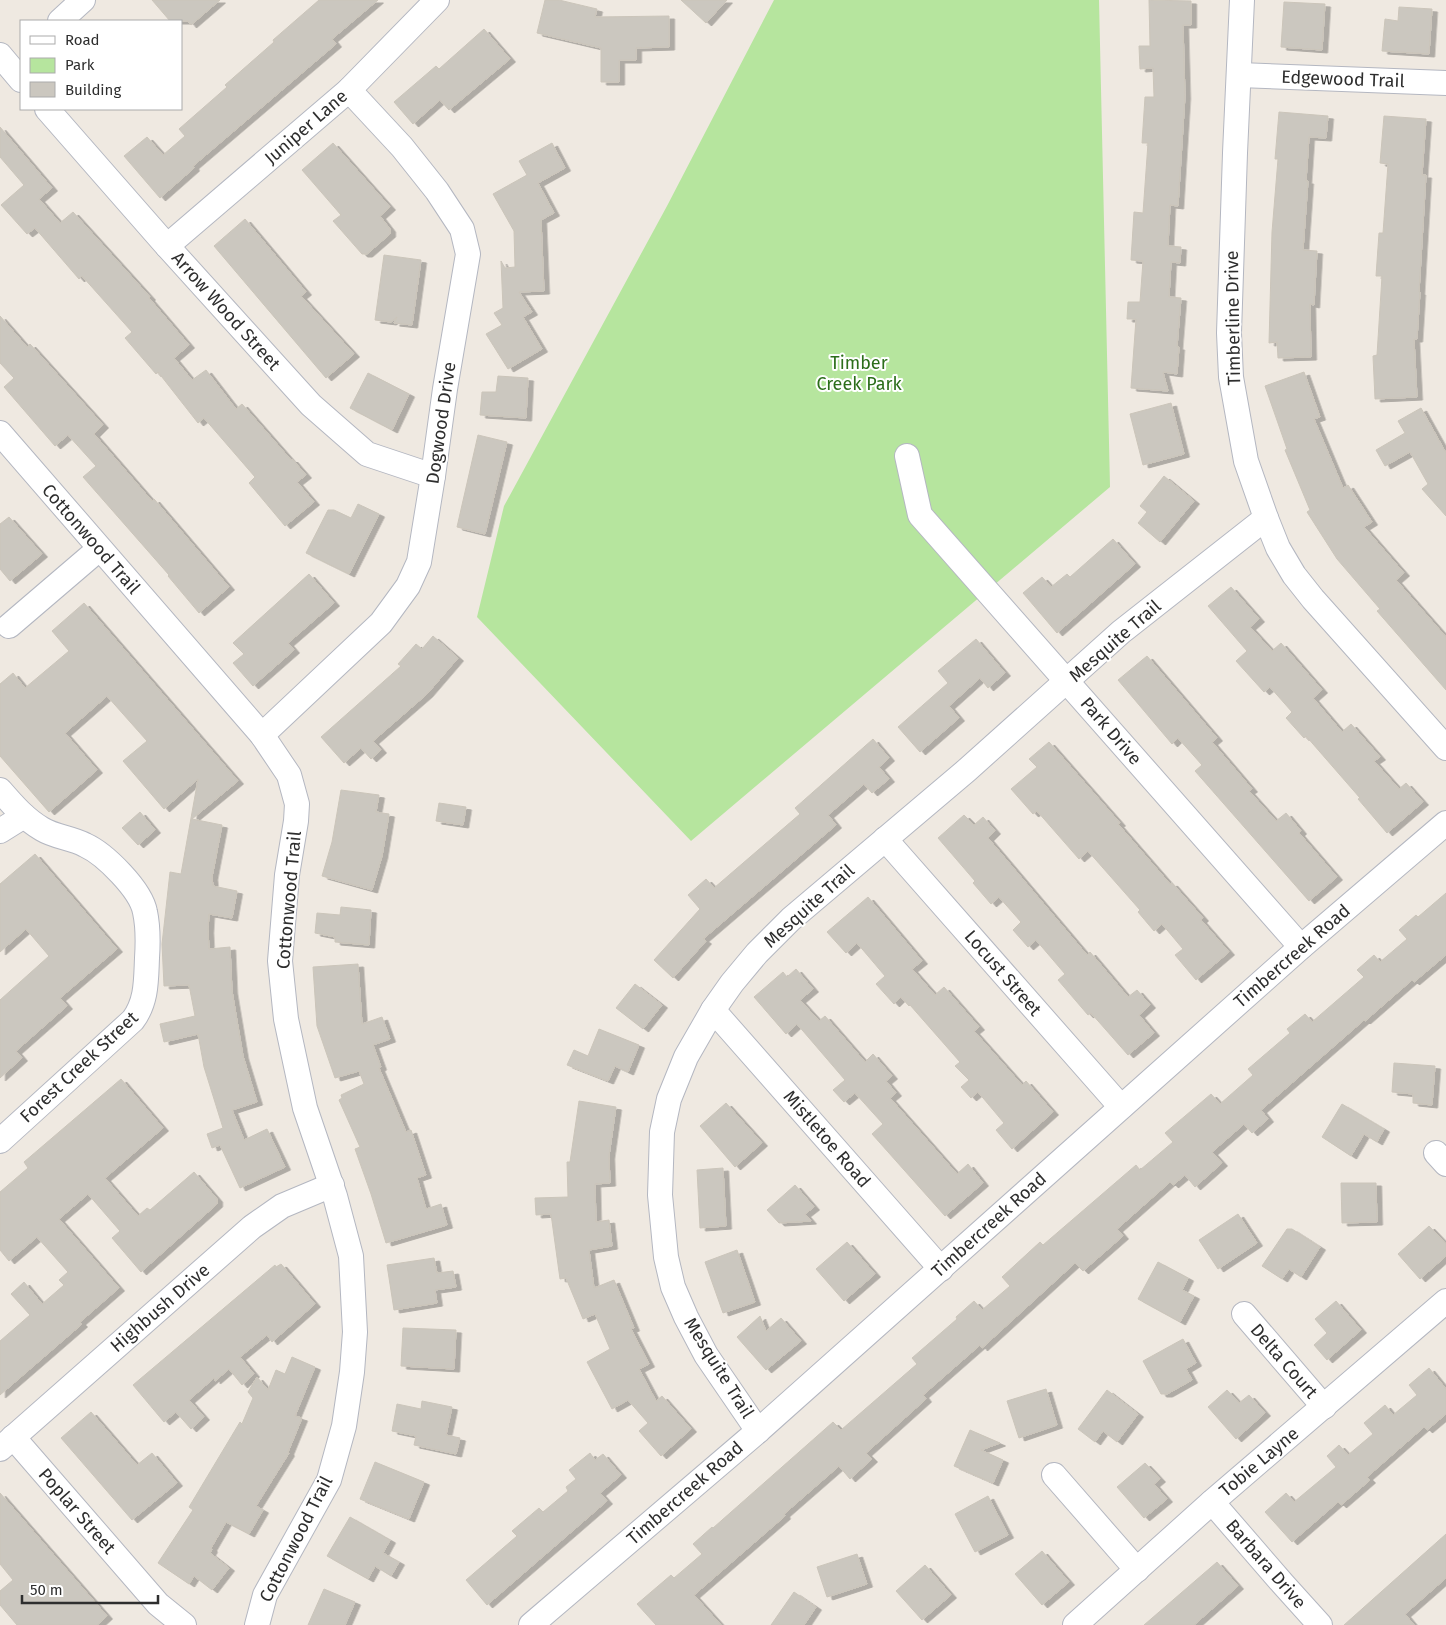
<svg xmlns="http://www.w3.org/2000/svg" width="1446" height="1625" font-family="'Fira Sans',sans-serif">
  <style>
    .green { fill: #b6e59e }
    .building { fill: #cbc7bf; stroke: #cbc5ba; filter: url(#shadow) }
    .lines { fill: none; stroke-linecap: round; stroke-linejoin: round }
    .minor-casing { stroke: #b4b7c1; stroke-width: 26 }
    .minor { stroke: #fff; stroke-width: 24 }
    .labels { text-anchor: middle; stroke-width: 4; stroke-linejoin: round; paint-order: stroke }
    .street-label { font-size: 18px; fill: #2e2e2e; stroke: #fff }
    .park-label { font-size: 18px; fill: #2c6e1b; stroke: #fff }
  </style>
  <defs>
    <filter id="shadow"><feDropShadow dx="5.5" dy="3" stdDeviation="0" flood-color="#0004"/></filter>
  </defs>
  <rect width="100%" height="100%" fill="#efe9e1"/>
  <polygon class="green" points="774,0 1099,0 1110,487 691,841 477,617 504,506 667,206"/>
  <g class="building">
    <polygon points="152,0 220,0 191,25 188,21 170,21"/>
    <polygon points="319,0 378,0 332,39 336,44 193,166 194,168 160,198 124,156 147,137 163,155 185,136 179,129 227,87 225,85 274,42 273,40"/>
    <polygon points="545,0 559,0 597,9 595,17 669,16 669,47 636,48 636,60 619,60 619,82 601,82 601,48 537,33"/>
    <polygon points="681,0 727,0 706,23"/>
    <polygon points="1149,0 1191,1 1191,25 1183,25 1185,96 1178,206 1170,205 1168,246 1181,247 1180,263 1171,262 1169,297 1181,298 1177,347 1179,347 1177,374 1163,372 1168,391 1131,388 1136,319 1127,319 1128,302 1140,302 1143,261 1131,260 1134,212 1143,213 1148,143 1142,143 1145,97 1154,97 1153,68 1140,69 1139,46 1150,46"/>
    <polygon points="1284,2 1325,4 1322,50 1281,47"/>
    <polygon points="1399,7 1432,9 1429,54 1382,51 1385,19 1398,21"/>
    <polygon points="484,29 510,59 449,110 440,100 413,124 394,102 436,66 439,69"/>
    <polygon points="1279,112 1328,116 1326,138 1309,137 1306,181 1308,181 1303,250 1317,251 1314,305 1310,304 1311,357 1278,358 1277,342 1269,343 1272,232 1278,159 1275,159"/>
    <polygon points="1384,116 1426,119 1422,175 1426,175 1419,292 1420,292 1417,339 1414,339 1417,397 1375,399 1373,356 1377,355 1382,276 1376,276 1379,233 1383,233 1388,164 1380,163"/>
    <polygon points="0,127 52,188 39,199 60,223 73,212 150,297 149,298 189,345 174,358 192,380 206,370 236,409 242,404 291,460 292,459 306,475 297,482 314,502 285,526 249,483 255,477 204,418 198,423 158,372 156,374 125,338 132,332 82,276 79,279 35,228 27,234 1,205 24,185 0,157"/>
    <polygon points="333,143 390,207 380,216 390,229 390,234 367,254 362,254 333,221 341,215 302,170"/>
    <polygon points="552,143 565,168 538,183 554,213 541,220 544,291 519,292 532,312 523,317 542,349 508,369 486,334 502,325 494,313 503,308 501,261 505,268 515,267 514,231 493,194 527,175 519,161"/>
    <polygon points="245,219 306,292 301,296 354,354 326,378 214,246"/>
    <polygon points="384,255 421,260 412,325 394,323 397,317 391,322 375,320"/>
    <polygon points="0,316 27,347 30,344 103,425 94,434 152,501 154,499 229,587 199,613 168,576 169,575 83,477 96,466 68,435 55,446 4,387 14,378 0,363"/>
    <polygon points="1304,372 1320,417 1314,419 1343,488 1348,485 1372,522 1364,527 1404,573 1396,580 1446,637 1446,690 1377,611 1380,609 1337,559 1307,512 1310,510 1285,450 1287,449 1265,386"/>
    <polygon points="368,373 409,394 392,430 350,408"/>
    <polygon points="498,376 528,378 526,418 480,415 482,392 496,392"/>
    <polygon points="1171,403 1184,454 1143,465 1130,414"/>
    <polygon points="1421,408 1446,453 1446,516 1422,489 1428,484 1410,452 1385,466 1376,450 1405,433 1398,421"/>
    <polygon points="478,435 507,442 485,534 457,527"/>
    <polygon points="1164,476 1194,501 1160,542 1138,523 1147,512 1140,506"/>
    <polygon points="358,504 379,514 349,574 306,553 328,510 334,510 351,518"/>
    <polygon points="9,517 42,554 10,581 0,569 0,524"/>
    <polygon points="1113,539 1135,564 1057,633 1023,593 1042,577 1051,587 1067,574 1070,577"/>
    <polygon points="309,574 334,603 288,643 294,650 253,686 233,663 244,654 233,643"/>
    <polygon points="1231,587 1259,619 1250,627 1272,651 1281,643 1322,690 1313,698 1342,732 1351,724 1380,757 1374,761 1399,789 1406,783 1423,802 1387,833 1358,799 1360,798 1306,736 1304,738 1286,718 1292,712 1270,687 1264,692 1236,661 1247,651 1208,606"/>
    <polygon points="84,603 238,781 192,819 222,825 212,877 213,886 237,891 232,918 209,914 208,930 209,949 230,947 232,991 243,1056 257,1102 232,1110 244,1140 267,1129 285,1167 240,1188 220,1145 212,1148 207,1134 223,1128 204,1067 198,1034 164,1042 160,1024 195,1016 189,985 164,986 162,944 170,872 181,874 198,779 164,809 123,761 147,741 107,696 65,733 97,770 49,812 0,756 0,684 13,673 25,688 69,651 52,631"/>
    <polygon points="433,636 458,658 427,694 373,741 381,750 371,759 361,748 344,763 321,737 401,666 398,664 416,644 422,649"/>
    <polygon points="976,639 1005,673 988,688 980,678 949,706 959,718 920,752 898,727 948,683 938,671"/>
    <polygon points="1147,656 1217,738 1212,742 1252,789 1249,791 1276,821 1286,813 1301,831 1299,833 1337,877 1309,901 1195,771 1202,765 1178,738 1172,744 1118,680"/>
    <polygon points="873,739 889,758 879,767 889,779 872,793 864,784 828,815 836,825 703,939 706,941 673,978 654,960 700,909 688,895 706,879 714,888 800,814 795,808"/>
    <polygon points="1049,742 1120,823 1118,824 1170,884 1172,883 1203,918 1201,920 1229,952 1196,980 1175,955 1183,949 1162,924 1154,931 1138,912 1140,910 1088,851 1079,859 1037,811 1033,814 1011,789 1037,767 1029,759"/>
    <polygon points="341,790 379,795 376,812 389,814 382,856 372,890 322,876 332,842"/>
    <polygon points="439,803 466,807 463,825 436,821"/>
    <polygon points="140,812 155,830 138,845 122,828"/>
    <polygon points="964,815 974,825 983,817 995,831 988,838 1087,955 1090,952 1128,997 1137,990 1150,1005 1139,1015 1154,1033 1128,1055 1091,1013 1088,1015 1058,980 1065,974 1036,940 1028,947 1013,930 1021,922 999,897 991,904 973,883 975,881 938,838"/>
    <polygon points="35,854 117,949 60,998 67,1006 16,1051 22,1058 0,1078 0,1000 49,956 26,929 0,952 0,884"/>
    <polygon points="1446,893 1446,955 1414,982 1412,980 1365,1021 1364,1020 1261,1110 1268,1119 1252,1133 1244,1124 1212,1152 1222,1163 1195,1187 1185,1175 1173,1185 1170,1182 1117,1229 1123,1236 1083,1271 1075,1263 982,1348 980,1345 923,1395 926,1399 866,1453 872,1459 850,1479 839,1466 784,1514 785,1516 694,1595 721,1625 656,1625 637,1604 671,1575 674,1578 702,1554 693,1544 712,1527 713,1528 833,1422 841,1430 917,1364 912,1358 957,1319 956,1317 974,1301 982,1310 1010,1286 1002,1277 1040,1242 1043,1245 1136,1165 1140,1170 1173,1142 1165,1133 1211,1094 1220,1104 1253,1075 1248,1069 1290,1033 1287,1029 1305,1014 1312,1022 1364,977 1357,970 1374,955 1380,962 1407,939 1399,930 1416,915 1418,917"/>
    <polygon points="868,897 922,961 912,969 935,995 944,987 979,1027 974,1031 1022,1085 1026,1081 1053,1112 1012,1149 996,1130 1004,1123 978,1092 971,1098 961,1087 969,1080 955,1066 960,1062 910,1005 909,1006 901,997 894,1004 876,984 885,976 857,943 846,953 827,932"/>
    <polygon points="341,907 371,910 369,945 335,942 335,937 315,933 317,913 340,915"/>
    <polygon points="358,964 362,1024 382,1017 390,1039 373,1045 381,1067 379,1068 406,1132 411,1130 426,1175 417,1178 426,1209 441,1204 447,1225 386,1243 371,1194 355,1149 360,1147 339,1100 342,1098 341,1095 364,1084 359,1071 335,1078 317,1026 313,967"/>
    <polygon points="796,969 813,989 800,1000 819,1021 825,1016 865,1062 873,1054 892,1076 886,1081 896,1093 890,1098 957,1174 968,1164 983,1183 945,1216 872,1134 883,1124 855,1093 844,1102 833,1090 845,1080 797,1024 786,1034 754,997 783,972 787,977"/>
    <polygon points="635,984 662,1005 643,1029 616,1008"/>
    <polygon points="599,1029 639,1045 628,1072 615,1066 608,1081 567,1065 574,1050 588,1056"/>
    <polygon points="1394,1063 1435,1066 1432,1105 1413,1103 1413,1094 1392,1092"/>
    <polygon points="121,1079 163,1128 105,1178 138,1216 147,1208 150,1210 194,1172 217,1199 217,1204 141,1272 112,1238 120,1231 88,1194 59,1219 119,1288 80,1322 82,1324 0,1395 0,1341 30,1315 11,1294 24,1282 42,1304 64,1285 59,1280 68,1272 37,1237 9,1261 0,1250 0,1192 28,1168 24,1162"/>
    <polygon points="579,1101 616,1107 609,1156 610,1183 595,1184 596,1222 609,1220 612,1246 589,1250 594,1288 614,1280 634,1328 631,1329 649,1364 639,1369 656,1401 662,1396 691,1429 661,1456 639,1431 648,1423 628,1400 612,1409 587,1362 610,1349 595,1314 583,1319 566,1278 560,1279 551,1214 536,1215 535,1198 568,1197 567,1162 570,1162"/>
    <polygon points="726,1103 762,1143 735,1167 700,1126"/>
    <polygon points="1342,1104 1384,1129 1377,1142 1364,1134 1351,1156 1322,1137"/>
    <polygon points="723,1168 726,1226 700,1228 697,1170"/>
    <polygon points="1341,1183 1376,1183 1377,1222 1342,1223"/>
    <polygon points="795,1185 814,1207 805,1214 811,1221 779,1223 767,1210"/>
    <polygon points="1238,1214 1257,1243 1218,1269 1199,1240"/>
    <polygon points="1429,1226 1446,1244 1446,1256 1420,1279 1398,1254"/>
    <polygon points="1287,1229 1292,1229 1320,1247 1301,1277 1289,1269 1282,1279 1262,1266"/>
    <polygon points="847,1242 875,1274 844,1301 816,1269"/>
    <polygon points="737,1250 755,1302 723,1313 705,1262"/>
    <polygon points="434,1258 437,1273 453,1271 456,1287 435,1290 437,1303 394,1310 387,1265"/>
    <polygon points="1158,1262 1188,1278 1182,1290 1194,1296 1180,1322 1138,1299"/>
    <polygon points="281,1264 315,1304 272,1342 267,1335 240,1357 254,1374 242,1385 229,1369 215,1381 214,1378 189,1400 204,1417 191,1429 176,1412 164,1422 133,1385 275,1265 276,1267"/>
    <polygon points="1336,1301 1361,1330 1327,1360 1314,1345 1327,1333 1315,1319"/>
    <polygon points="760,1316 766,1331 781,1318 801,1341 766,1370 737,1337"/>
    <polygon points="403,1328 456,1330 454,1369 401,1366"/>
    <polygon points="1183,1339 1196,1363 1186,1369 1192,1380 1167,1394 1161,1394 1143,1361"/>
    <polygon points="292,1357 315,1367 295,1416 302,1418 288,1452 289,1453 256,1506 263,1510 249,1534 226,1522 211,1548 212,1549 210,1553 229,1568 212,1590 194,1576 189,1584 158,1563 193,1510 189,1507 240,1422 242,1424 253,1398 248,1392 257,1377 268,1390 276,1370 285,1374"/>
    <polygon points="1429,1368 1446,1389 1446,1414 1427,1430 1424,1427 1367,1477 1370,1480 1341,1505 1338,1502 1292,1542 1265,1512 1286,1493 1294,1502 1336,1467 1327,1456 1339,1445 1348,1455 1373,1434 1364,1423 1385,1405 1393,1415 1417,1395 1409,1385"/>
    <polygon points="1046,1389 1057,1425 1019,1438 1007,1401"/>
    <polygon points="1107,1390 1138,1414 1117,1442 1103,1431 1095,1442 1078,1429"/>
    <polygon points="1227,1390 1239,1403 1249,1395 1265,1413 1236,1439 1208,1407"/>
    <polygon points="422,1401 452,1407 446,1435 460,1438 456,1454 414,1445 416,1436 392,1431 397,1404 421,1409"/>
    <polygon points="91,1412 137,1465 152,1453 177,1483 132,1520 61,1438"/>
    <polygon points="970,1430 1000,1443 981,1450 1003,1460 993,1483 954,1466"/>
    <polygon points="590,1453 595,1460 603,1454 621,1475 600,1493 607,1501 487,1605 466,1580 517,1536 512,1531 539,1508 543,1512 568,1491 566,1487 576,1479 569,1470"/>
    <polygon points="375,1462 424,1482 409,1519 360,1499"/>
    <polygon points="1145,1463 1160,1479 1154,1484 1167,1499 1144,1518 1117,1487"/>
    <polygon points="0,1493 107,1616 97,1625 17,1625 0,1605 0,1591 13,1580 0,1564"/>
    <polygon points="988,1496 1008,1535 975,1552 955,1514"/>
    <polygon points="350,1517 390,1540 383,1553 399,1562 391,1576 375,1566 368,1579 327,1556"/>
    <polygon points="1446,1534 1446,1578 1405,1614 1414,1625 1344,1625"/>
    <polygon points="1042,1551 1069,1582 1042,1605 1015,1574"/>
    <polygon points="857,1554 867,1584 827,1597 817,1567"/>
    <polygon points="1217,1562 1238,1586 1194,1625 1144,1625"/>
    <polygon points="925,1565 951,1595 922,1620 896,1591"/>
    <polygon points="324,1589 355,1602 345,1625 308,1625"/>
    <polygon points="794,1592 816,1607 804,1625 771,1625"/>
  </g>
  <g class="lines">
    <g class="minor-casing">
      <g id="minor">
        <polyline points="1242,0 1235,153 1229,333 1231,377 1246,461 1266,518 1278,548 1294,575 1313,599 1446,748"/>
        <polyline points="60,21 83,0"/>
        <polyline points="0,55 21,80"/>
        <polyline points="1239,75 1446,83"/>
        <polyline points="47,109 167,246 311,405 367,454 433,476"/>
        <polyline points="167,246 349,90 437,0"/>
        <polyline points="0,433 262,735 289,775 297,804 296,821 287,875 280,961 286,1019 305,1108 335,1196 351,1256 355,1332 352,1372 344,1426 329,1480 265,1595 257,1625"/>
        <polyline points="907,456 920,515 1301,947"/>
        <polyline points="9,626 99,549"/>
        <polyline points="262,735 381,623 408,586 419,562 433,476 445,389 468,254 462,229 437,191 402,147 349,90"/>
        <path d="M0,790C13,805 25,819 42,829C55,837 72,838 85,845C105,854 141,890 145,912C148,926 148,943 147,958C146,980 147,1001 133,1020L0,1141"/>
        <polyline points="0,831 24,816"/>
        <polyline points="885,839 1121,1107"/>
        <polyline points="713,1010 941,1269"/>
        <polyline points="1436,1153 1446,1164"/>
        <polyline points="1244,1314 1324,1407"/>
        <polyline points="758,1431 706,1355 686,1317 673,1287 666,1257 660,1195 662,1132 669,1099 686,1057 713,1010 732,983 757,953 791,919 967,770 1121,632 1266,518"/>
        <polyline points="13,1437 158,1604 184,1625"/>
        <polyline points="0,1449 252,1227 282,1206 332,1185"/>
        <polyline points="1054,1475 1137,1570"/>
        <polyline points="1212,1502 1283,1584 1320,1625"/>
        <polyline points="531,1625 758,1431 1301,947 1446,823"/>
        <polyline points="1075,1625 1212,1502 1446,1301"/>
      </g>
    </g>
    <use href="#minor" class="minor"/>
  </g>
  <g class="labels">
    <g class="street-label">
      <text transform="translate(1343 79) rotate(2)" y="6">Edgewood Trail</text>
      <text transform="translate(306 127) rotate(-41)" y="6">Juniper Lane</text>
      <text transform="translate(226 311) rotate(48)" y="6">Arrow Wood Street</text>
      <text transform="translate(1233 318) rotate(-91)" y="6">Timberline Drive</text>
      <text transform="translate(441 423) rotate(-82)" y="6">Dogwood Drive</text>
      <text transform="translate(91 539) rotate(49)" y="6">Cottonwood Trail</text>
      <text transform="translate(1115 641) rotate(-41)" y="6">Mesquite Trail</text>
      <text transform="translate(1111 731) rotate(49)" y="6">Park Drive</text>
      <text transform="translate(289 900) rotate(-85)" y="6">Cottonwood Trail</text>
      <text transform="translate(809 906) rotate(-42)" y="6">Mesquite Trail</text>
      <text transform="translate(1292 956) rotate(-41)" y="6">Timbercreek Road</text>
      <text transform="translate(1003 973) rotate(49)" y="6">Locust Street</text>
      <text transform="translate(79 1067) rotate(-43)" y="6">Forest Creek Street</text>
      <text transform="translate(827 1139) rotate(49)" y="6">Mistletoe Road</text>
      <text transform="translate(989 1225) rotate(-42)" y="6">Timbercreek Road</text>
      <text transform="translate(160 1308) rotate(-41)" y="6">Highbush Drive</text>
      <text transform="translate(1284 1361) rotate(49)" y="6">Delta Court</text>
      <text transform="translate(719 1368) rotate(58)" y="6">Mesquite Trail</text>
      <text transform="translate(1259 1462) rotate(-40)" y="6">Tobie Layne</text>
      <text transform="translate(685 1493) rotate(-41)" y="6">Timbercreek Road</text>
      <text transform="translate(77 1511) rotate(49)" y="6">Poplar Street</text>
      <text transform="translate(296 1539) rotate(-63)" y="6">Cottonwood Trail</text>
      <text transform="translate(1266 1564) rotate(49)" y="6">Barbara Drive</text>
    </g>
    <g class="park-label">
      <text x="859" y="369">Timber<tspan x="859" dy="21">Creek Park</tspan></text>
    </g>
  </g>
  <rect x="20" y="20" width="162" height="90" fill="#ffffff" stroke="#ababab"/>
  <rect x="30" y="36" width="25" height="8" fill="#ffffff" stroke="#ababab"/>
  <text x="65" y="45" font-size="15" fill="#2e2e2e">Road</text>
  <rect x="30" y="58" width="25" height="15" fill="#b6e59e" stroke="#ababab"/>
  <text x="65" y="70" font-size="15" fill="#2e2e2e">Park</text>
  <rect x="30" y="82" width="25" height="15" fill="#cbc7bf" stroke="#ababab"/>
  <text x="65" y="95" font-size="15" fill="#2e2e2e">Building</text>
  <path d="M22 1595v8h136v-8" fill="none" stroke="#2e2e2e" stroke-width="2.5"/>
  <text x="30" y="1595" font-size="15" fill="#2e2e2e" stroke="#ffffff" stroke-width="4" paint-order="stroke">50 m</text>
</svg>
